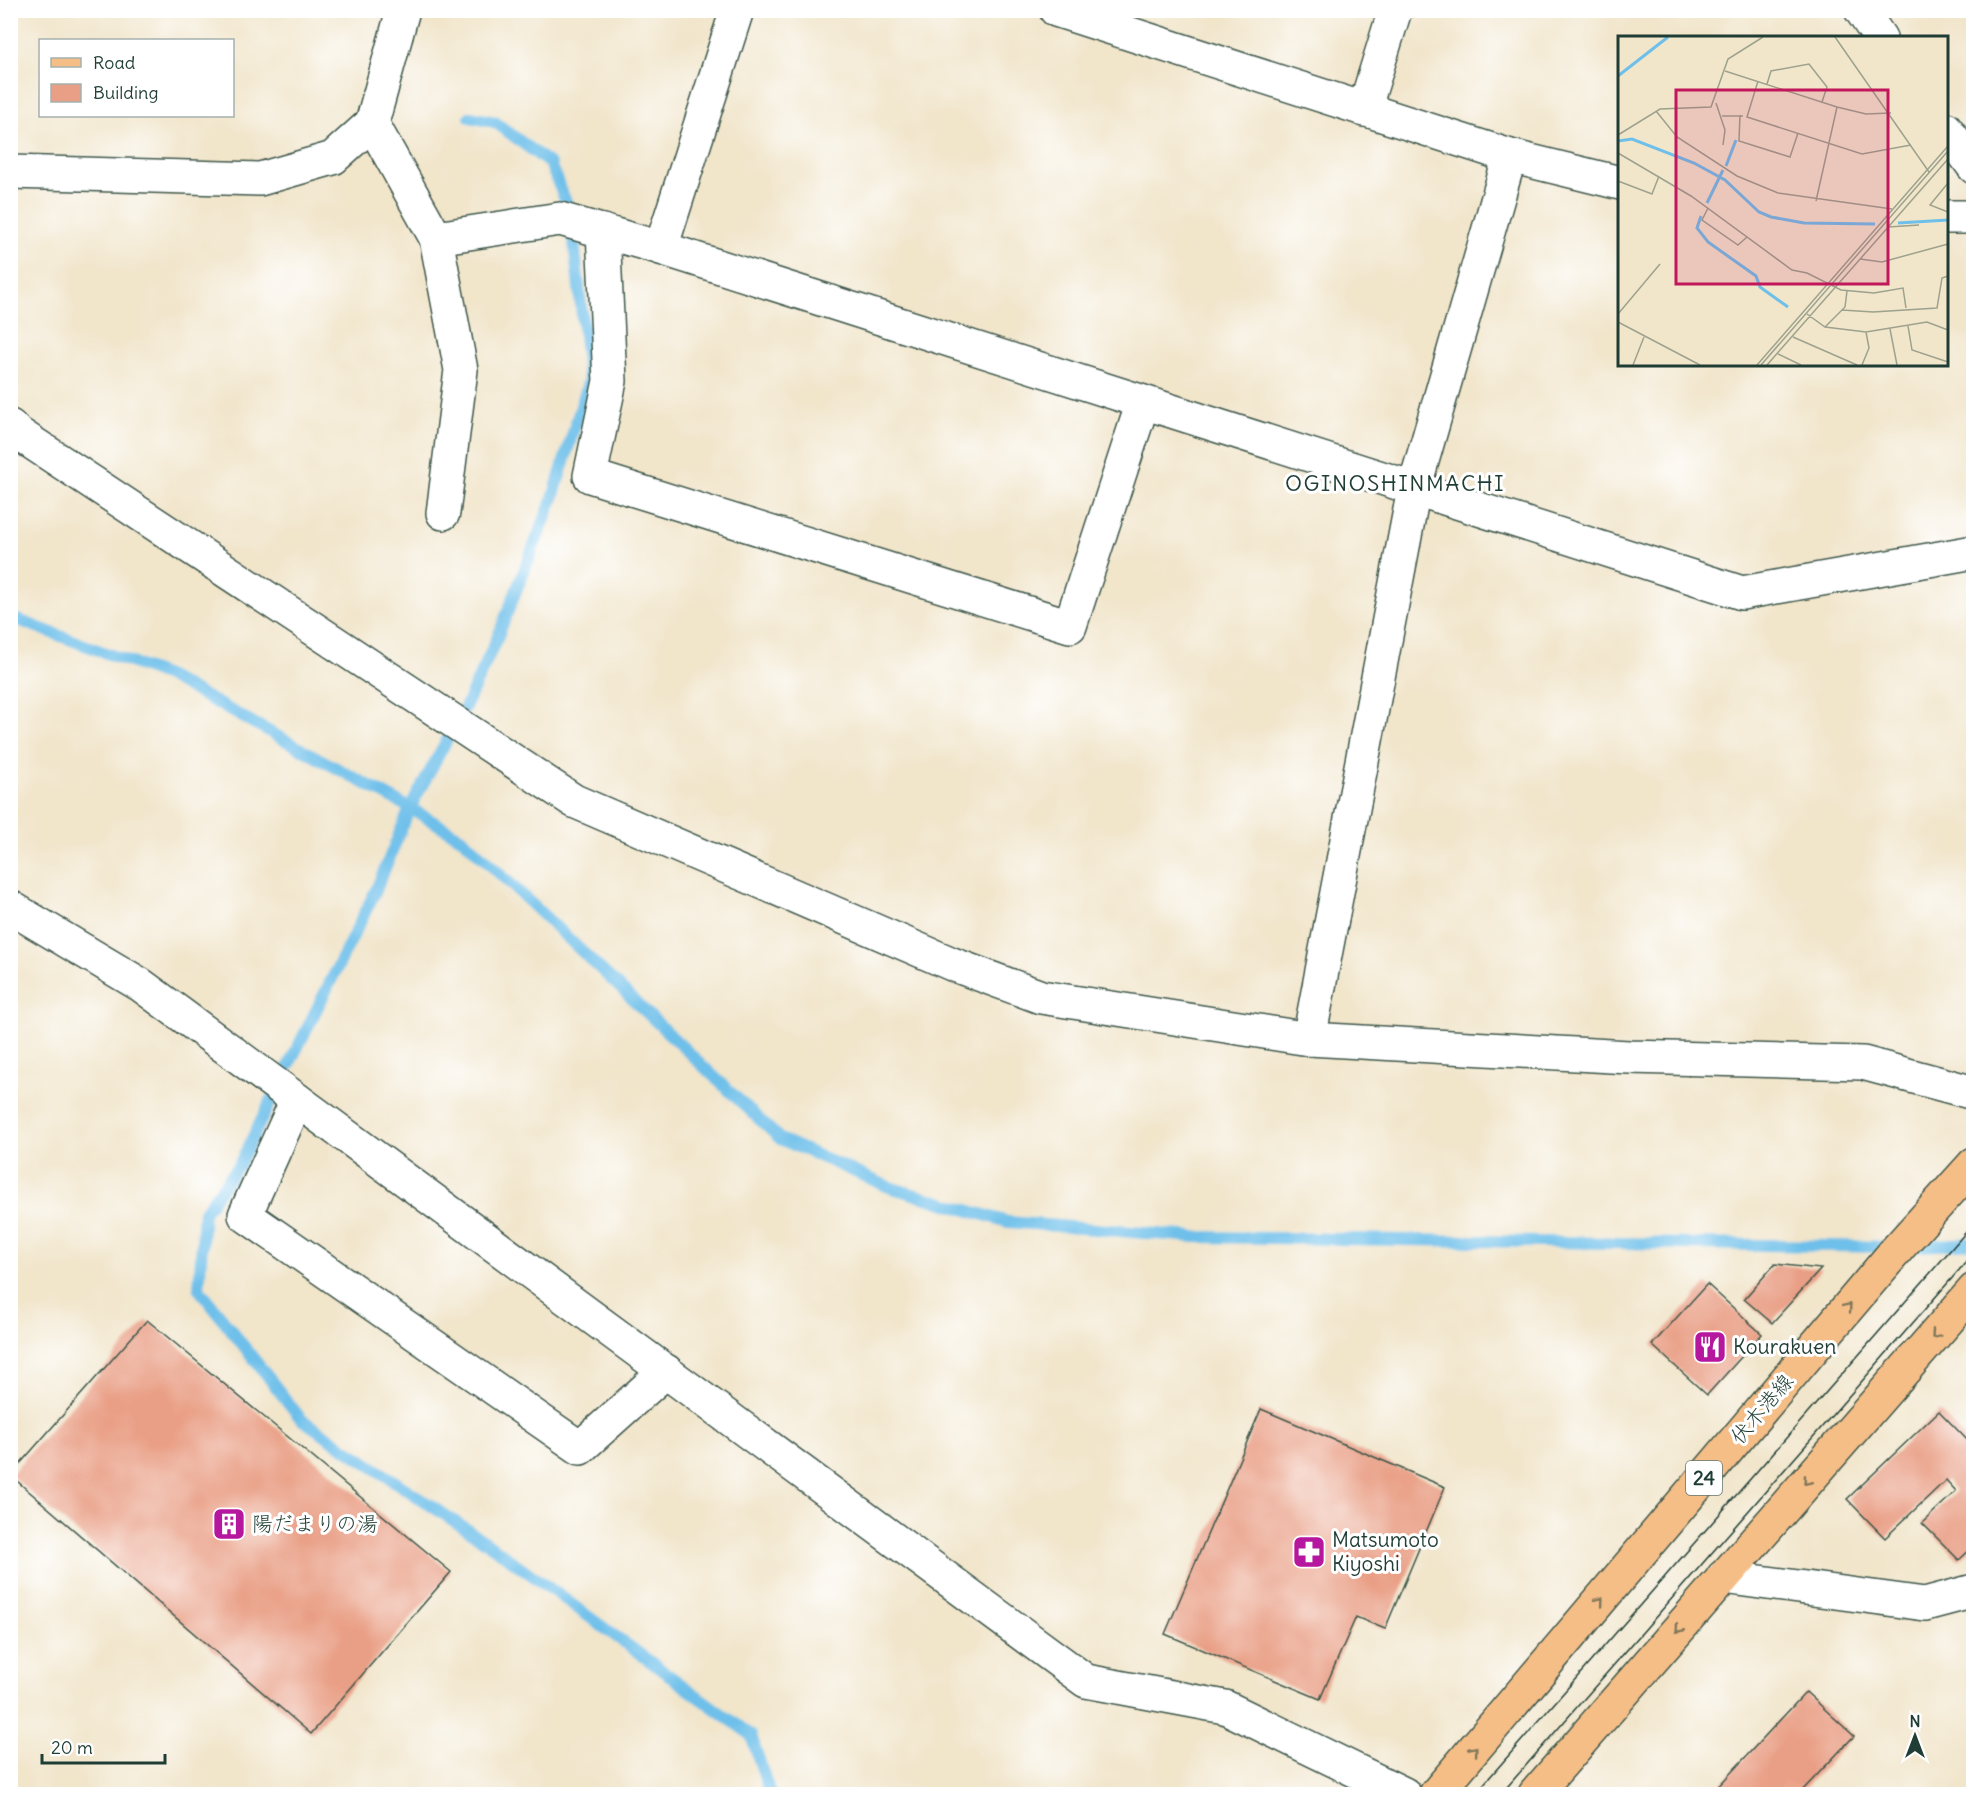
<svg xmlns="http://www.w3.org/2000/svg" width="1984" height="1805" font-family="Delius,'Klee One',sans-serif">
  <style>
    .lines { fill: none; stroke-linecap: round; stroke-linejoin: round }
    .stream { stroke: #6ec0ea; stroke-width: 12 }
    .building { fill: #e99f85 }
    .minor-casing { stroke: #3e564a; stroke-width: 36 }
    .major-casing { stroke: #3e564a; stroke-width: 36 }
    .minor { stroke: #fff; stroke-width: 33 }
    .major { stroke: #f6be87; stroke-width: 33 }
    .tram { stroke: #1f3d34; stroke-width: 1.5 }
    .oneway { stroke: #807759 }
    .labels { text-anchor: middle; stroke-width: 6; stroke-linejoin: round; paint-order: stroke }
    .shield { fill: #fff; stroke: #627771; stroke-width: 1.5 }
    .shield-label { font-size: 20px; font-weight: bold; fill: #1f3d34 }
    .poi-label { font-size: 21px; fill: #1f3d34; stroke: #fff; text-anchor: start }
    .street-label { font-size: 21px; fill: #1f3d34; stroke: #fff }
    .neighbourhood-label { font-size: 22px; letter-spacing: 1.5px; fill: #1f3d34; stroke: #fff }
    .inset-river { fill: none; stroke: #6ec0ea; stroke-width: 3 }
    .inset-road { fill: none; stroke: #9da28e; stroke-width: 1.5 }
    .view { fill: #c2185b; fill-opacity: 0.15; stroke: #c2185b; stroke-width: 3 }
    .inset-edge { fill: none; stroke: #1f3d34; stroke-width: 3 }
  </style>
  <rect width="100%" height="100%" fill="#fff"/>
  <filter id="ink" filterUnits="userSpaceOnUse"><feTurbulence type="fractalNoise" baseFrequency=".0167" numOctaves="2"/><feDisplacementMap in="SourceGraphic" scale="12" xChannelSelector="R" yChannelSelector="G"/><feConvolveMatrix kernelMatrix="1 2 1 2 8 2 1 2 1" color-interpolation-filters="sRGB"/></filter>
  <filter id="wash" filterUnits="userSpaceOnUse"><feTurbulence type="fractalNoise" baseFrequency=".008" numOctaves="4" result="noise"/><feDisplacementMap in="SourceGraphic" scale="24" xChannelSelector="R" yChannelSelector="G"/><feGaussianBlur stdDeviation="1.35" result="paint"/><feColorMatrix in="noise" values="0 0 0 0 0 0 0 0 0 0 0 0 0 0 0 0 0 1.4 0 .05"/><feComposite in="paint" operator="in"/></filter>
  <g filter="url(#wash)">
    <rect width="100%" height="100%" fill="#f1e5ca"/>
    <g class="lines">
      <g class="stream">
        <polyline points="470,117 495,122 550,164 571,214 589,380 552,501 498,636 468,701 410,808 376,890 240,1163 204,1212 199,1289 301,1419 496,1549 751,1735 770,1794"/>
        <polyline points="10,617 167,676 410,808 463,839 780,1139 889,1187 1008,1222 1194,1237 1899,1247 1974,1243"/>
      </g>
    </g>
    <g id="blocks">
      <g class="building">
        <polygon points="1775,1264 1821,1269 1772,1323 1744,1299"/>
        <polygon points="1707,1284 1762,1334 1707,1395 1652,1345"/>
        <polygon points="147,1320 451,1572 311,1734 10,1475"/>
        <polygon points="1261,1409 1445,1487 1385,1629 1356,1617 1320,1699 1165,1634"/>
        <polygon points="1939,1411 1974,1447 1974,1546 1959,1560 1922,1523 1956,1491 1946,1480 1885,1538 1847,1499"/>
        <polygon points="1806,1692 1854,1736 1799,1794 1716,1794 1713,1792"/>
      </g>
    </g>
  </g>
  <g filter="url(#ink)">
    <use href="#blocks" fill-opacity="0" stroke="#3e564a" stroke-width="1.5"/>
    <g class="lines">
      <g class="minor-casing">
        <g id="minor">
          <polyline points="737,10 661,248 1742,593 1974,552"/>
          <polyline points="1056,10 1510,156 1620,183"/>
          <polyline points="1861,10 1880,38"/>
          <polyline points="1364,110 1395,10"/>
          <polyline points="372,123 436,238 461,370 443,513"/>
          <polyline points="1946,129 1974,167"/>
          <polyline points="10,172 260,179 333,158 372,123 403,10"/>
          <polyline points="1946,217 1974,217"/>
          <polyline points="603,231 610,381 590,476 1070,626 1143,402"/>
          <polyline points="436,238 560,219 661,248"/>
          <polyline points="10,426 16,432 574,801 952,964 1041,997 1309,1039 1629,1057 1863,1063 1974,1093"/>
          <polyline points="10,907 141,985 1086,1681 1225,1707 1404,1794"/>
          <polyline points="1309,1039 1414,489 1510,156"/>
          <polyline points="297,1100 245,1215 580,1448 666,1371"/>
          <polyline points="1723,1577 1925,1604 1974,1591"/>
        </g>
      </g>
      <g class="major-casing">
        <g id="major">
          <polyline points="1436,1794 1899,1247 1974,1164"/>
          <polyline points="1535,1794 1974,1290"/>
        </g>
      </g>
      <use href="#minor" class="minor"/>
      <use href="#major" class="major"/>
      <g class="tram">
        <polyline points="1475,1794 1974,1223"/>
        <polyline points="1501,1794 1974,1253"/>
      </g>
    </g>
    <defs><path id="oneway-chevron" d="M-2-3.5L2.5 0L-2 3.5" fill="none" stroke-width="1.6" stroke-linecap="round" stroke-linejoin="round" transform="scale(1.5)"/></defs>
    <g class="oneway">
      <use href="#oneway-chevron" transform="translate(1848 1307) rotate(-50)"/>
      <use href="#oneway-chevron" transform="translate(1935 1335) rotate(131)"/>
      <use href="#oneway-chevron" transform="translate(1807 1481) rotate(131)"/>
      <use href="#oneway-chevron" transform="translate(1600 1601) rotate(-50)"/>
      <use href="#oneway-chevron" transform="translate(1679 1629) rotate(131)"/>
      <use href="#oneway-chevron" transform="translate(1474 1750) rotate(-50)"/>
    </g>
  </g>
  <defs>
    <g id="restaurant-square" transform="scale(1.725)"><rect x="-9" y="-9" width="18" height="18" rx="4" fill="#b5179e" stroke="#fff"/><path d="M-5-6h1v4h1v-4h1v4h1v-4h1v5L-1.5 .5V6h-2V.5L-5-1ZM5-6V6H3V1.5H1.5Q1.5-4 5-6Z" fill="#fff"/></g>
    <g id="building-square" transform="scale(1.725)"><rect x="-9" y="-9" width="18" height="18" rx="4" fill="#b5179e" stroke="#fff"/><path d="M-4-6H4V6H1V3H-1V6H-4ZM-2.5-4.3h1.7v1.8h-1.7ZM.8-4.3h1.7v1.8H.8ZM-2.5-1h1.7V.8h-1.7ZM.8-1h1.7V.8H.8Z" fill="#fff"/></g>
    <g id="pharmacy-square" transform="scale(1.725)"><rect x="-9" y="-9" width="18" height="18" rx="4" fill="#b5179e" stroke="#fff"/><path d="M-2-6h4v4h4v4h-4v4h-4v-4h-4v-4h4Z" fill="#fff"/></g>
  </defs>
  <g fill-rule="evenodd">
    <use href="#restaurant-square" x="1710" y="1347"/>
    <use href="#building-square" x="229" y="1524"/>
    <use href="#pharmacy-square" x="1309" y="1552"/>
  </g>
  <g class="labels">
    <rect class="shield" x="1686" y="1461" width="36" height="34" rx="4.5"/>
    <g class="shield-label">
      <text x="1704" y="1485">24</text>
    </g>
    <g class="poi-label">
      <text x="1733" y="1354">Kourakuen</text>
      <text x="252" y="1531">陽だまりの湯</text>
      <text x="1332" y="1547">Matsumoto<tspan x="1332" dy="24">Kiyoshi</tspan></text>
    </g>
    <g class="street-label">
      <text transform="translate(1762 1409) rotate(-50)" y="7">伏木港線</text>
    </g>
    <g class="neighbourhood-label">
      <text x="1395" y="491">OGINOSHINMACHI</text>
    </g>
  </g>
  <g transform="translate(1618 36)">
    <rect width="330" height="330" fill="#f1e5ca"/>
    <path class="inset-river" d="M0,40L50,1M0,105L14,103L76,127L107,144L141,176L153,181L186,187L257,188M108,130L118,104M89,167L105,134M83,180L79,192L90,206L138,240L142,251L170,271M280,187L330,184"/>
    <path class="inset-road" d="M217,1L311,136M107,35L219,71L248,78L273,77M140,45L129,81L244,118L293,109M149,48L153,35L191,28L209,51L204,66M98,67L107,94L105,109M38,75L59,101L119,140L160,157L274,173M122,79L121,105L172,121L180,97M104,80H125M0,99L42,73L93,71L110,23L145,1M0,117L73,160L174,234L189,237L223,254L256,257L285,252L288,272M0,145L34,158L41,140M330,147L312,169L330,176M198,165L219,71M90,172L84,184L120,209L129,201M270,191L301,189M242,223L264,226L330,208M224,274L255,276L319,272L324,242L330,240M0,278L42,228M189,278L207,291L248,296L309,286L330,294M0,286L82,329M290,290L294,314L330,326M207,291L227,271L229,255M272,293L279,329M175,301L239,329M160,318L183,329M15,329L26,301M139,329L330,110M143,329L330,115M149,329L330,123M244,329L251,312L248,296"/>
    <path class="view" d="M58,54H270V248H58Z"/>
    <rect width="330" height="330" class="inset-edge"/>
  </g>
  <rect width="1984" height="1805" fill="none" stroke="#fff" stroke-width="36"/>
  <rect x="39" y="39" width="195" height="78" fill="#ffffff" stroke="#a5b1ae" stroke-width="1.5"/>
  <rect x="51" y="58" width="30" height="9" fill="#f6be87" stroke="#a5b1ae" stroke-width="1.5"/>
  <text x="93" y="69" font-size="18" fill="#1f3d34">Road</text>
  <rect x="51" y="84" width="30" height="18" fill="#e99f85" stroke="#a5b1ae" stroke-width="1.5"/>
  <text x="93" y="99" font-size="18" fill="#1f3d34">Building</text>
  <g transform="translate(1915 1736)" stroke="#ffffff" stroke-width="4.5" paint-order="stroke">
  <path d="M0-4.5L10 22L0 15L-10 22Z" fill="#1f3d34"/>
  <text y="-9" font-size="16" font-weight="bold" text-anchor="middle" fill="#1f3d34">N</text>
  </g>
  <path d="M42 1754v9h123v-9" fill="none" stroke="#1f3d34" stroke-width="3"/>
  <text x="51" y="1754" font-size="18" fill="#1f3d34" stroke="#ffffff" stroke-width="4.5" paint-order="stroke">20 m</text>
</svg>
